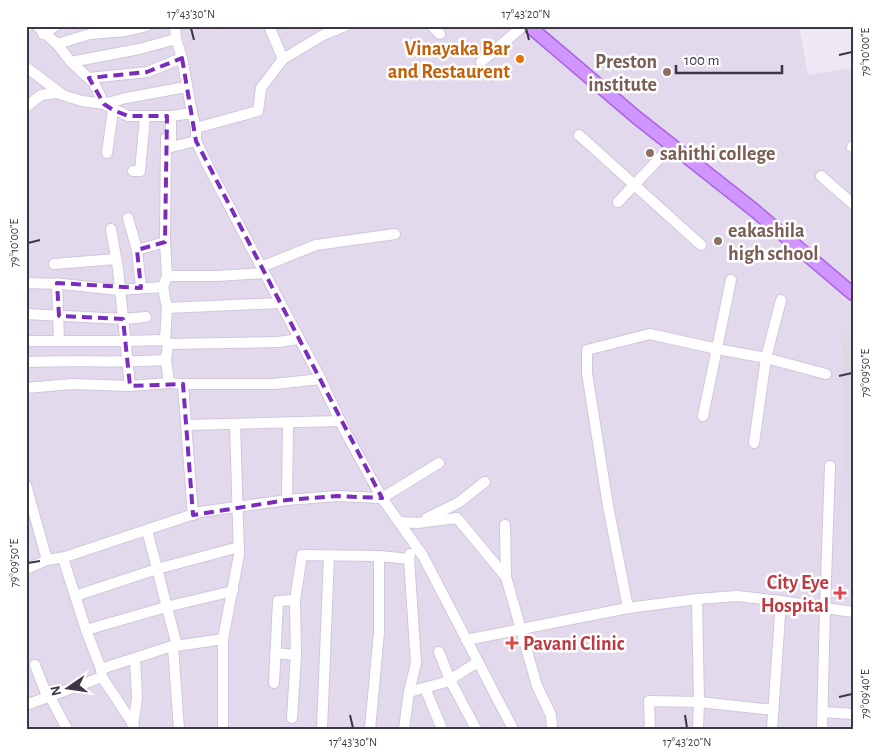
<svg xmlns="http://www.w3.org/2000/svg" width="879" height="755" font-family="'Alegreya Sans',sans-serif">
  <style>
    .residential { fill: #e3d9ec }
    .industrial { fill: #ddd9e3 }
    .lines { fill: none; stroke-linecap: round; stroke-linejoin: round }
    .minor-casing { stroke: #d2c6dd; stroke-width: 12 }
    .major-casing { stroke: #aa64e5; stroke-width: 15 }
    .minor { stroke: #fff; stroke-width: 10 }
    .major { stroke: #d095ff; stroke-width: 12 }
    .marked { fill: none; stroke: #7b2cbf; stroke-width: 4; stroke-dasharray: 10 6; stroke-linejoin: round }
    .ticks { fill: none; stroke: #3d3647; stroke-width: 2 }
    .food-dot { fill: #e8710a; stroke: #fff; stroke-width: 2 }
    .education-dot { fill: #8d6e63; stroke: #fff; stroke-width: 2 }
    .health-dot { fill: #e0444e; stroke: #fff; stroke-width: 2 }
    .labels { text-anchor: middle; stroke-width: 5; stroke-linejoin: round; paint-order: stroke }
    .food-label { font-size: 20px; font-weight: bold; fill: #c56008; stroke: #fff; text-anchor: end }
    .education-label { font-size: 20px; font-weight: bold; fill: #785e54; stroke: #fff; text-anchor: start }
    .health-label { font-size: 20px; font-weight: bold; fill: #be3a42; stroke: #fff; text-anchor: end }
    .neatline { fill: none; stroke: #3d3647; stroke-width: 2 }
    .ticks-label { font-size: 12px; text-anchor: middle; fill: #3d3647 }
  </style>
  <rect width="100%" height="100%" fill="#eee7f4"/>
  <polygon class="residential" points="26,26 799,26 808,75 853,68 853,729 26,729"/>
  <polygon class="industrial" points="841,332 853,339 853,547 849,547"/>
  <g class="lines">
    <g class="minor-casing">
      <g id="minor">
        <polyline points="37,26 57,44 71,62 94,83 104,104 128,116 171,116"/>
        <polyline points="175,26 176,39 182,58 192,113"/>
        <polyline points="269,26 283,59"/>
        <polyline points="432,26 440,34"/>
        <polyline points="26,28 28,26"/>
        <polyline points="43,34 55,26"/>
        <polyline points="57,44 90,34 126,31 147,26"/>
        <polyline points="71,62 139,49 176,39"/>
        <polyline points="481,62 523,26"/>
        <polyline points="26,67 63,95"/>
        <polyline points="89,78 147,72 182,58"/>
        <polyline points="26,107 41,95 56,93 82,101 104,104 126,98 186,87"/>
        <polyline points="196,128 258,111 261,88 283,59 323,35 345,26"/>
        <polyline points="579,135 701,245"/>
        <polyline points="196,141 171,147 171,116 192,113 196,128 196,141 209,168 318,374 345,431 382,498 423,556 513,729"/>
        <polyline points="852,147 853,147"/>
        <polyline points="107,153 113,110"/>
        <polyline points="133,171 140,171 145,117"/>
        <polyline points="821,176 853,204"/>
        <polyline points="618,202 672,145"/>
        <polyline points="128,218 137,250 141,288"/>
        <polyline points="111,229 118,269 130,386 169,383"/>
        <polyline points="165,242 166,138"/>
        <polyline points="137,250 165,242 167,276"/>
        <polyline points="54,264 116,259"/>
        <polyline points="261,267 316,245 395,234"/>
        <polyline points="26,283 62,284 119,290 163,287 167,276 217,276 264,273"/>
        <polyline points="57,283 59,341"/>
        <polyline points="163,287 167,308 165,340 168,344 166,360 169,383 183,384 193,515"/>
        <polyline points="167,308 280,303"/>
        <polyline points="26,314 123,319 146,317"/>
        <polyline points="26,341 124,341 165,340"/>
        <polyline points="168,344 278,342 299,339"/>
        <path d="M26,362C73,360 119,363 166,360"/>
        <polyline points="183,384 274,384 321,379"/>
        <polyline points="26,388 72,384 130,386"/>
        <polyline points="703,416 731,280"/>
        <polyline points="186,425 340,421"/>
        <polyline points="754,443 766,358 781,300"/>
        <polyline points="26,485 47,560"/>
        <polyline points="287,500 288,422"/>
        <polyline points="427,518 458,503 485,482"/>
        <polyline points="399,522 417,523 457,518 506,577"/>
        <polyline points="505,525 506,577 537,686 551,715 552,729"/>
        <polyline points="147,530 177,646"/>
        <polyline points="63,558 86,630"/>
        <polyline points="26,569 47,560 65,557 200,512 287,500 337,496 382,498 439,463"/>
        <polyline points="75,596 157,569 239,547"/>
        <polyline points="628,608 608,506 587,373 587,350 650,334 717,349 766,358 826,374"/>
        <polyline points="466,640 628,608 697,599"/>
        <polyline points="173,647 179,729"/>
        <polyline points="439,652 450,680 476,729"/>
        <polyline points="275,653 296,655"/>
        <polyline points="35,665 47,696"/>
        <polyline points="101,669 86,630 166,607 233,591"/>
        <polyline points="102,677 131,721 134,728"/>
        <polyline points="274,683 278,601 295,600"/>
        <polyline points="425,688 442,729"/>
        <polyline points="409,692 446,682 478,662"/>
        <polyline points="49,695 67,729"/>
        <polyline points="26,705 102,677 101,669 169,647 223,639"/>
        <polyline points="774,710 699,702 697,599 737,596 781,601"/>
        <polyline points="823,712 853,714"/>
        <polyline points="292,718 296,655 295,600 302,555 379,556"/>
        <polyline points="133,726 137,698 135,658"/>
        <polyline points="223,729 223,639 239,555 235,424"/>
        <polyline points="322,729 329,556"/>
        <polyline points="370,729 379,632 379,556 409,559"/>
        <polyline points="404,729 409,692 416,663 409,559 410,554"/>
        <polyline points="650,729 649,701 699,702 698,729"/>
        <polyline points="772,729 781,601 825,608 830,466"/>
        <polyline points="822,729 825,608 853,612"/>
      </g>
    </g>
    <g class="major-casing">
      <polyline id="major" points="529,26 636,117 754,210 853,294"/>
    </g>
    <use href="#minor" class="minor"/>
    <use href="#major" class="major"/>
  </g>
  <path class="marked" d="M182,58L196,141L382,498L337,496L287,500L193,515L183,384L130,386L123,319L59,316L57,283L141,288L137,250L165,242L167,116H128L113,110L104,104L89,78L147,72Z"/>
  <path class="ticks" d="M191,28L194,40M526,28L529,40M839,55L852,52M28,243L40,240M839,376L852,373M28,563L40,561M839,697L852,694M350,715L353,728M685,715L687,728"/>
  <circle class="food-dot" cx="520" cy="59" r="5"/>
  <g class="education-dot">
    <circle cx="667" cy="72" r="5"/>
    <circle cx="650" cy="153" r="5"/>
    <circle cx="718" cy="241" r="5"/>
  </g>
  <g class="health-dot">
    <path d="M837.5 585.5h5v5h5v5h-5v5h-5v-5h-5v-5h5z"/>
    <path d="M509.5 635.5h5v5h5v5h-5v5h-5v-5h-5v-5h5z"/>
  </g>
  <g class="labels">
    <g class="food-label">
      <text x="510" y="55">Vinayaka Bar<tspan x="510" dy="23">and Restaurent</tspan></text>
    </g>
    <g class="education-label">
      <text x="657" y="68" text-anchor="end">Preston<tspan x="657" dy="23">institute</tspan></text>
      <text x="660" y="160">sahithi college</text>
      <text x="728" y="237">eakashila<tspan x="728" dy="23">high school</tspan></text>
    </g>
    <g class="health-label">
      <text x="829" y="589">City Eye<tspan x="829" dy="23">Hospital</tspan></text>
      <text x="523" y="650" text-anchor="start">Pavani Clinic</text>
    </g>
  </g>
  <rect width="879" height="755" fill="none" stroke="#ffffff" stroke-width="55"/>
  <g transform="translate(68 688) rotate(257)" stroke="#ffffff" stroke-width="4" paint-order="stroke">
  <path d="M0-4L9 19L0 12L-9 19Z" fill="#3d3647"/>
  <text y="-8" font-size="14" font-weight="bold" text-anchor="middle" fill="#3d3647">N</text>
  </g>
  <path d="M676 65v8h106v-8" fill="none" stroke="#3d3647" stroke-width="2.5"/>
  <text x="684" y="65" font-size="15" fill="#3d3647" stroke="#ffffff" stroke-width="4" paint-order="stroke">100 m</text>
  <rect x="28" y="28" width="824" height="700" class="neatline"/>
  <g class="ticks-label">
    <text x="191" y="18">17°43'30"N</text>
    <text x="526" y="18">17°43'20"N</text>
    <text transform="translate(865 52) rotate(-90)" y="4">79°10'00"E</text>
    <text transform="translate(14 243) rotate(-90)" y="4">79°10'00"E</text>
    <text transform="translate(865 373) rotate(-90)" y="4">79°09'50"E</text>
    <text transform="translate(14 563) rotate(-90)" y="4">79°09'50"E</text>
    <text transform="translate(865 694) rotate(-90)" y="4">79°09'40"E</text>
    <text x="353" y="746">17°43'30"N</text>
    <text x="687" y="746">17°43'20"N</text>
  </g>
</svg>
